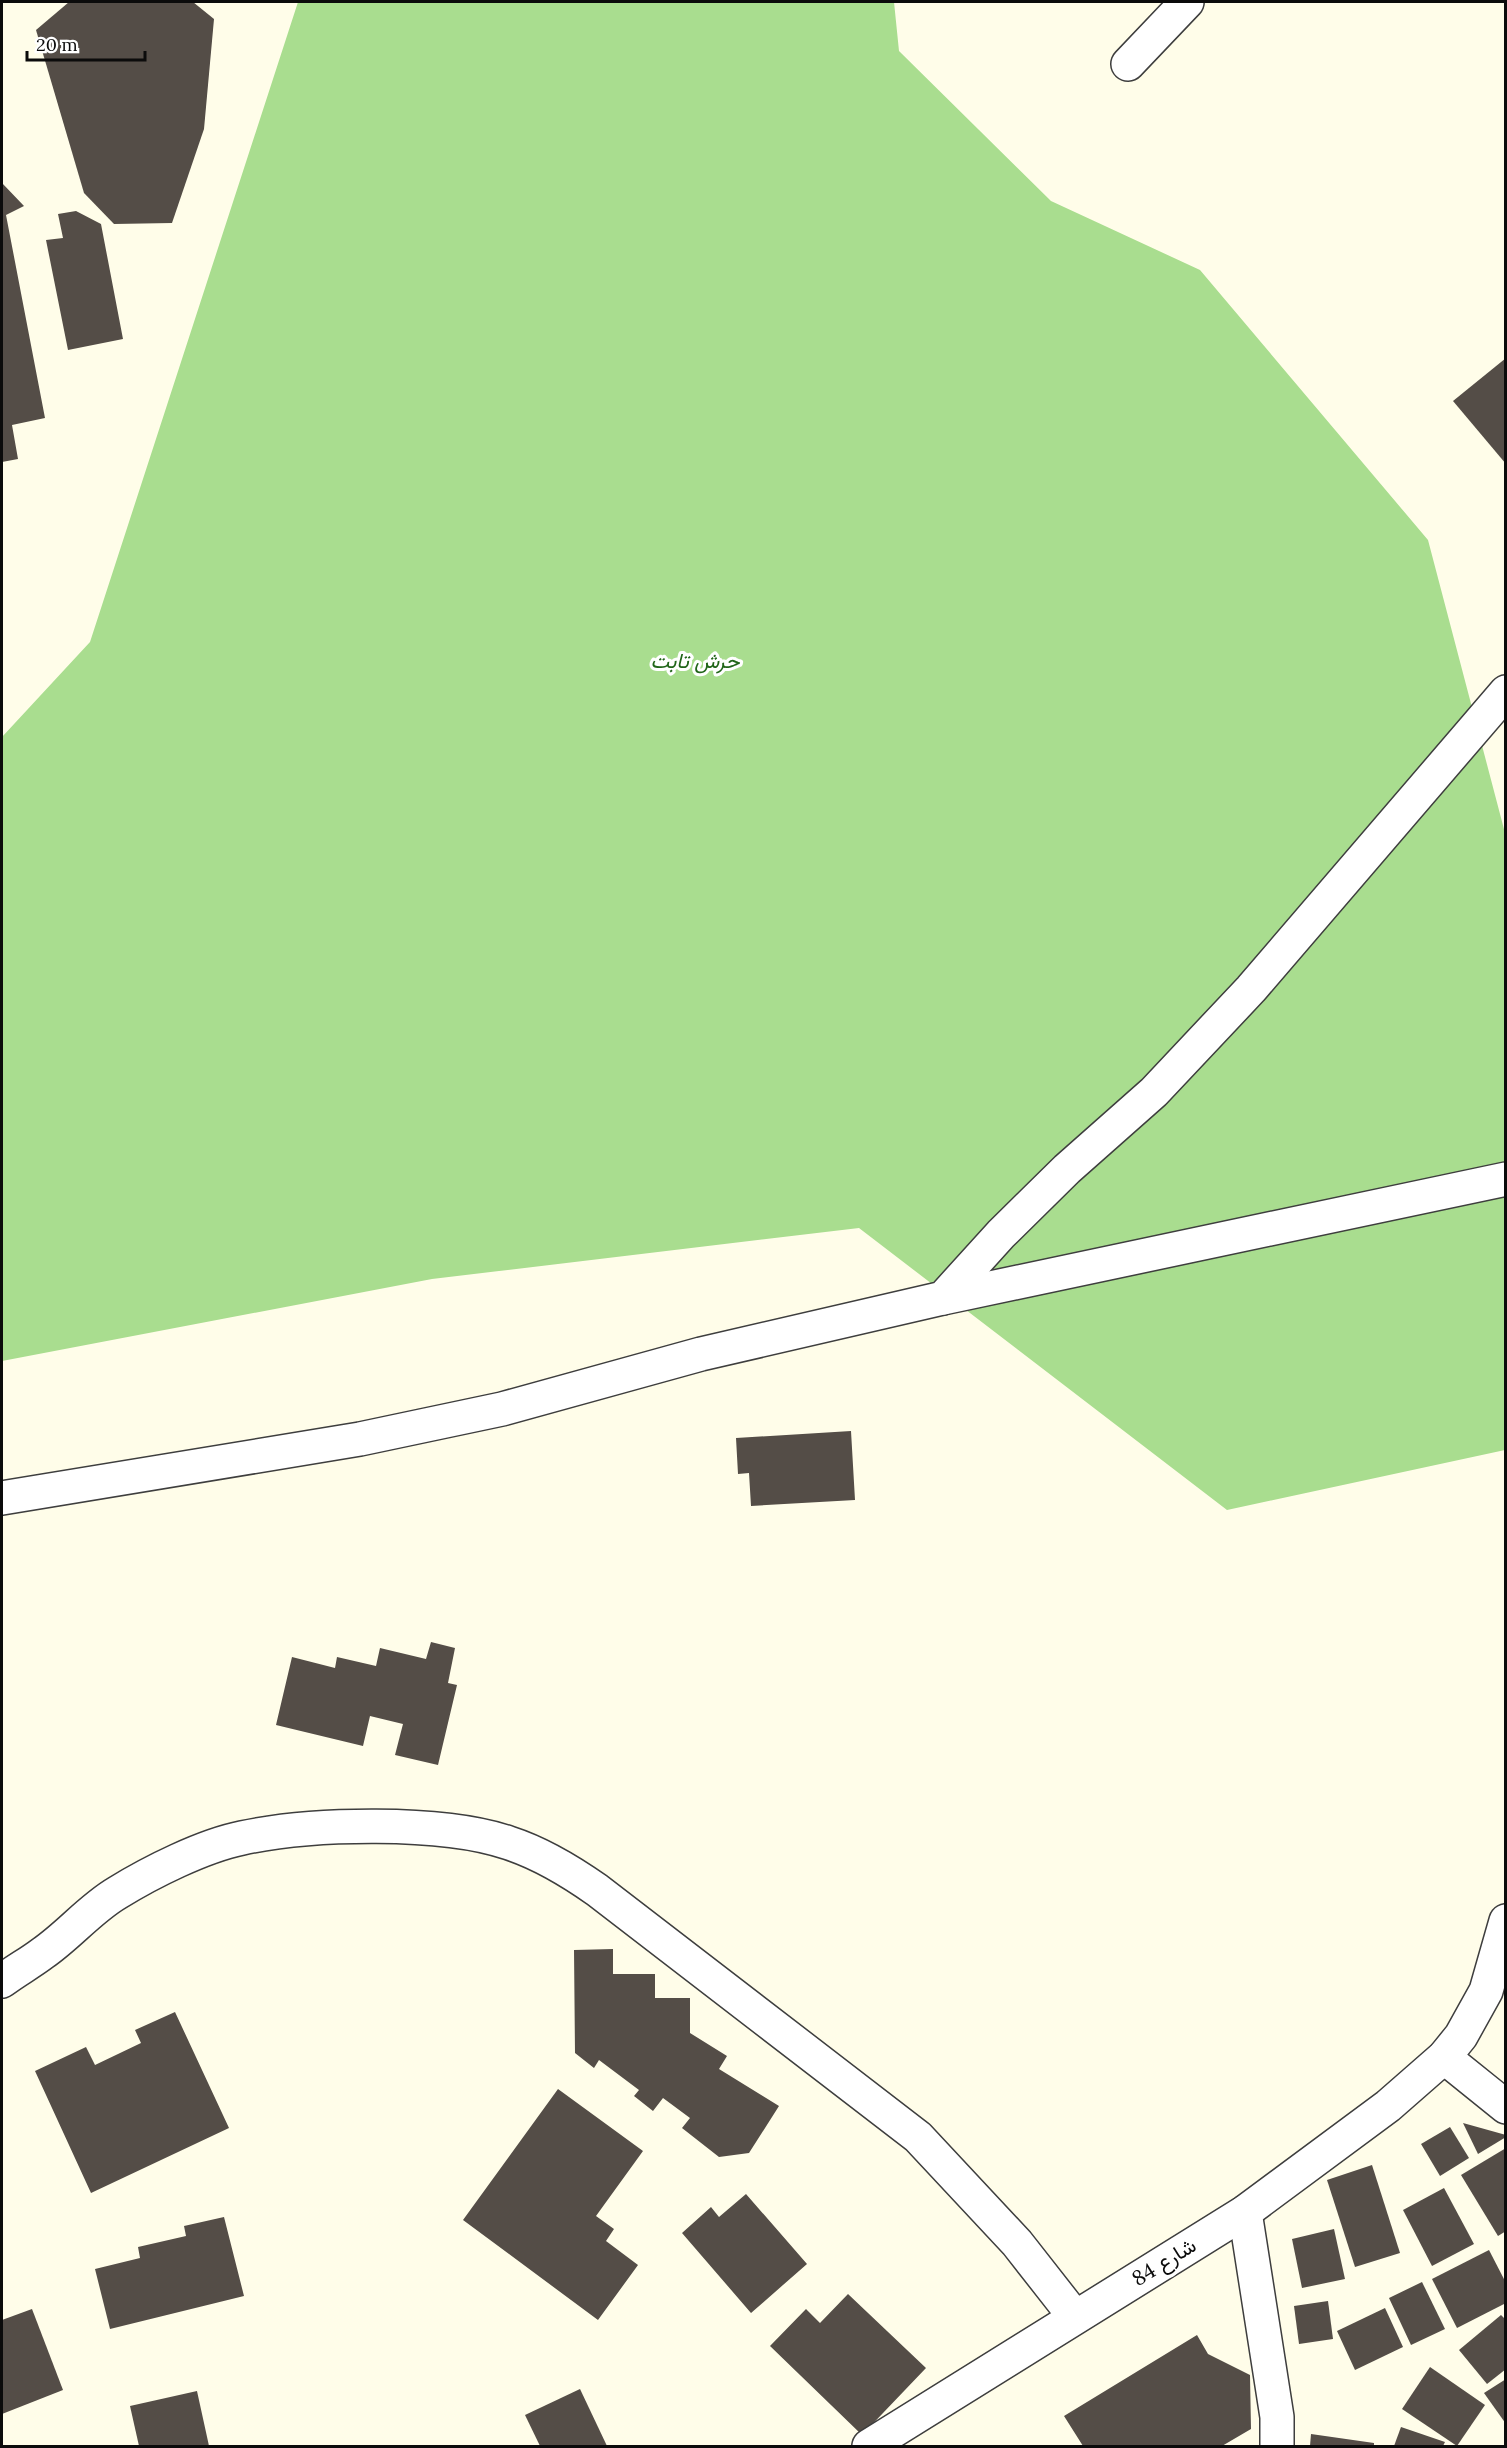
<svg xmlns="http://www.w3.org/2000/svg" width="1507" height="2448" font-family="Lora,Vazirmatn,serif">
  <style>
    .forest { fill: #a9dd8f }
    .building { fill: #544d47 }
    .lines { fill: none; stroke-linecap: round; stroke-linejoin: round }
    .minor-casing { stroke: #3e3e3e; stroke-width: 36 }
    .minor { stroke: #fff; stroke-width: 33 }
    .labels { text-anchor: middle; stroke-width: 6; stroke-linejoin: round; paint-order: stroke }
    .park-label { font-size: 21px; font-style: italic; fill: #206518; stroke: #fff }
    .street-label { font-size: 21px; fill: #0b0b0b; stroke: #fff }
  </style>
  <rect width="100%" height="100%" fill="#fffde9"/>
  <polygon class="forest" points="298,2 894,2 899,51 1051,201 1200,270 1428,540 1505,833 1505,1450 1227,1510 859,1228 432,1279 2,1361 2,737 90,642"/>
  <g class="building">
    <polygon points="69,2 193,2 214,19 204,129 172,223 114,224 84,193 36,30"/>
    <polygon points="2,183 24,206 6,215 45,418 12,425 18,459 2,462"/>
    <polygon points="76,211 101,224 123,339 68,350 46,240 63,238 58,214"/>
    <polygon points="1506,358 1506,464 1453,401"/>
    <polygon points="851,1431 855,1500 751,1506 749,1473 738,1474 736,1438"/>
    <polygon points="431,1642 455,1648 448,1683 457,1685 438,1765 395,1755 403,1724 370,1716 363,1746 276,1725 292,1657 335,1668 337,1657 376,1666 380,1648 426,1659"/>
    <polygon points="613,1949 613,1974 655,1974 655,1998 690,1998 690,2033 727,2056 719,2069 779,2106 749,2153 719,2157 682,2128 690,2118 663,2098 653,2111 634,2096 639,2090 599,2060 594,2068 575,2053 574,1950"/>
    <polygon points="175,2012 229,2128 91,2193 35,2071 86,2047 95,2065 141,2043 135,2030"/>
    <polygon points="558,2089 643,2151 596,2216 614,2229 606,2241 638,2265 598,2320 463,2220"/>
    <polygon points="1463,2123 1506,2135 1506,2137 1478,2154"/>
    <polygon points="1450,2127 1469,2158 1440,2176 1421,2144"/>
    <polygon points="1506,2148 1506,2231 1498,2236 1461,2175"/>
    <polygon points="1372,2165 1400,2253 1355,2267 1327,2180"/>
    <polygon points="1444,2188 1474,2244 1432,2266 1403,2210"/>
    <polygon points="746,2194 807,2264 751,2313 682,2233 711,2207 719,2217"/>
    <polygon points="224,2217 244,2296 110,2329 95,2269 140,2258 138,2247 186,2236 184,2226"/>
    <polygon points="1334,2229 1345,2279 1302,2288 1292,2239"/>
    <polygon points="1489,2250 1506,2283 1506,2303 1457,2328 1432,2279"/>
    <polygon points="1422,2282 1445,2329 1411,2345 1389,2298"/>
    <polygon points="848,2294 926,2368 862,2435 770,2346 806,2309 820,2323"/>
    <polygon points="1328,2301 1333,2339 1299,2344 1294,2306"/>
    <polygon points="1385,2308 1403,2347 1355,2370 1337,2331"/>
    <polygon points="32,2309 63,2390 2,2414 2,2320"/>
    <polygon points="1501,2315 1506,2320 1506,2369 1487,2384 1459,2350"/>
    <polygon points="1197,2335 1208,2354 1250,2375 1251,2429 1222,2446 1083,2446 1064,2416"/>
    <polygon points="1430,2367 1485,2405 1457,2446 1402,2409"/>
    <polygon points="1506,2379 1506,2424 1484,2393"/>
    <polygon points="580,2389 607,2446 540,2446 525,2415"/>
    <polygon points="197,2391 209,2446 139,2446 130,2406"/>
    <polygon points="1401,2427 1445,2442 1443,2446 1394,2446"/>
    <polygon points="1311,2434 1374,2443 1374,2446 1310,2446"/>
  </g>
  <g class="lines">
    <g class="minor-casing">
      <g id="minor">
        <polyline points="1128,64 1187,2"/>
        <polyline points="943,1298 1506,1179"/>
        <polyline points="2,1498 360,1439 502,1409 701,1354 943,1298 1001,1234 1067,1169 1154,1092 1251,989 1506,692"/>
        <path d="M2,1981C15,1971 30,1963 43,1953C69,1935 90,1909 117,1893C151,1872 203,1846 242,1838C311,1823 442,1820 509,1843C540,1853 570,1871 597,1890L918,2137L1017,2243L1075,2317"/>
        <polyline points="1444,2057 1506,2107"/>
        <polyline points="1245,2212 1277,2417 1277,2446"/>
        <polyline points="869,2446 1245,2212 1388,2106 1444,2057 1461,2036 1486,1991 1506,1921"/>
      </g>
    </g>
    <use href="#minor" class="minor"/>
  </g>
  <g class="labels">
    <g class="park-label">
      <text x="695" y="668">حرش تابت</text>
    </g>
    <g class="street-label">
      <text transform="translate(1164 2262) rotate(-32)" y="7">شارع 84</text>
    </g>
  </g>
  <rect width="1507" height="2448" fill="none" stroke="#0b0b0b" stroke-width="6"/>
  <path d="M27 51v9h118v-9" fill="none" stroke="#0b0b0b" stroke-width="3"/>
  <text x="36" y="51" font-size="18" fill="#0b0b0b" stroke="#ffffff" stroke-width="4.5" paint-order="stroke">20 m</text>
</svg>
